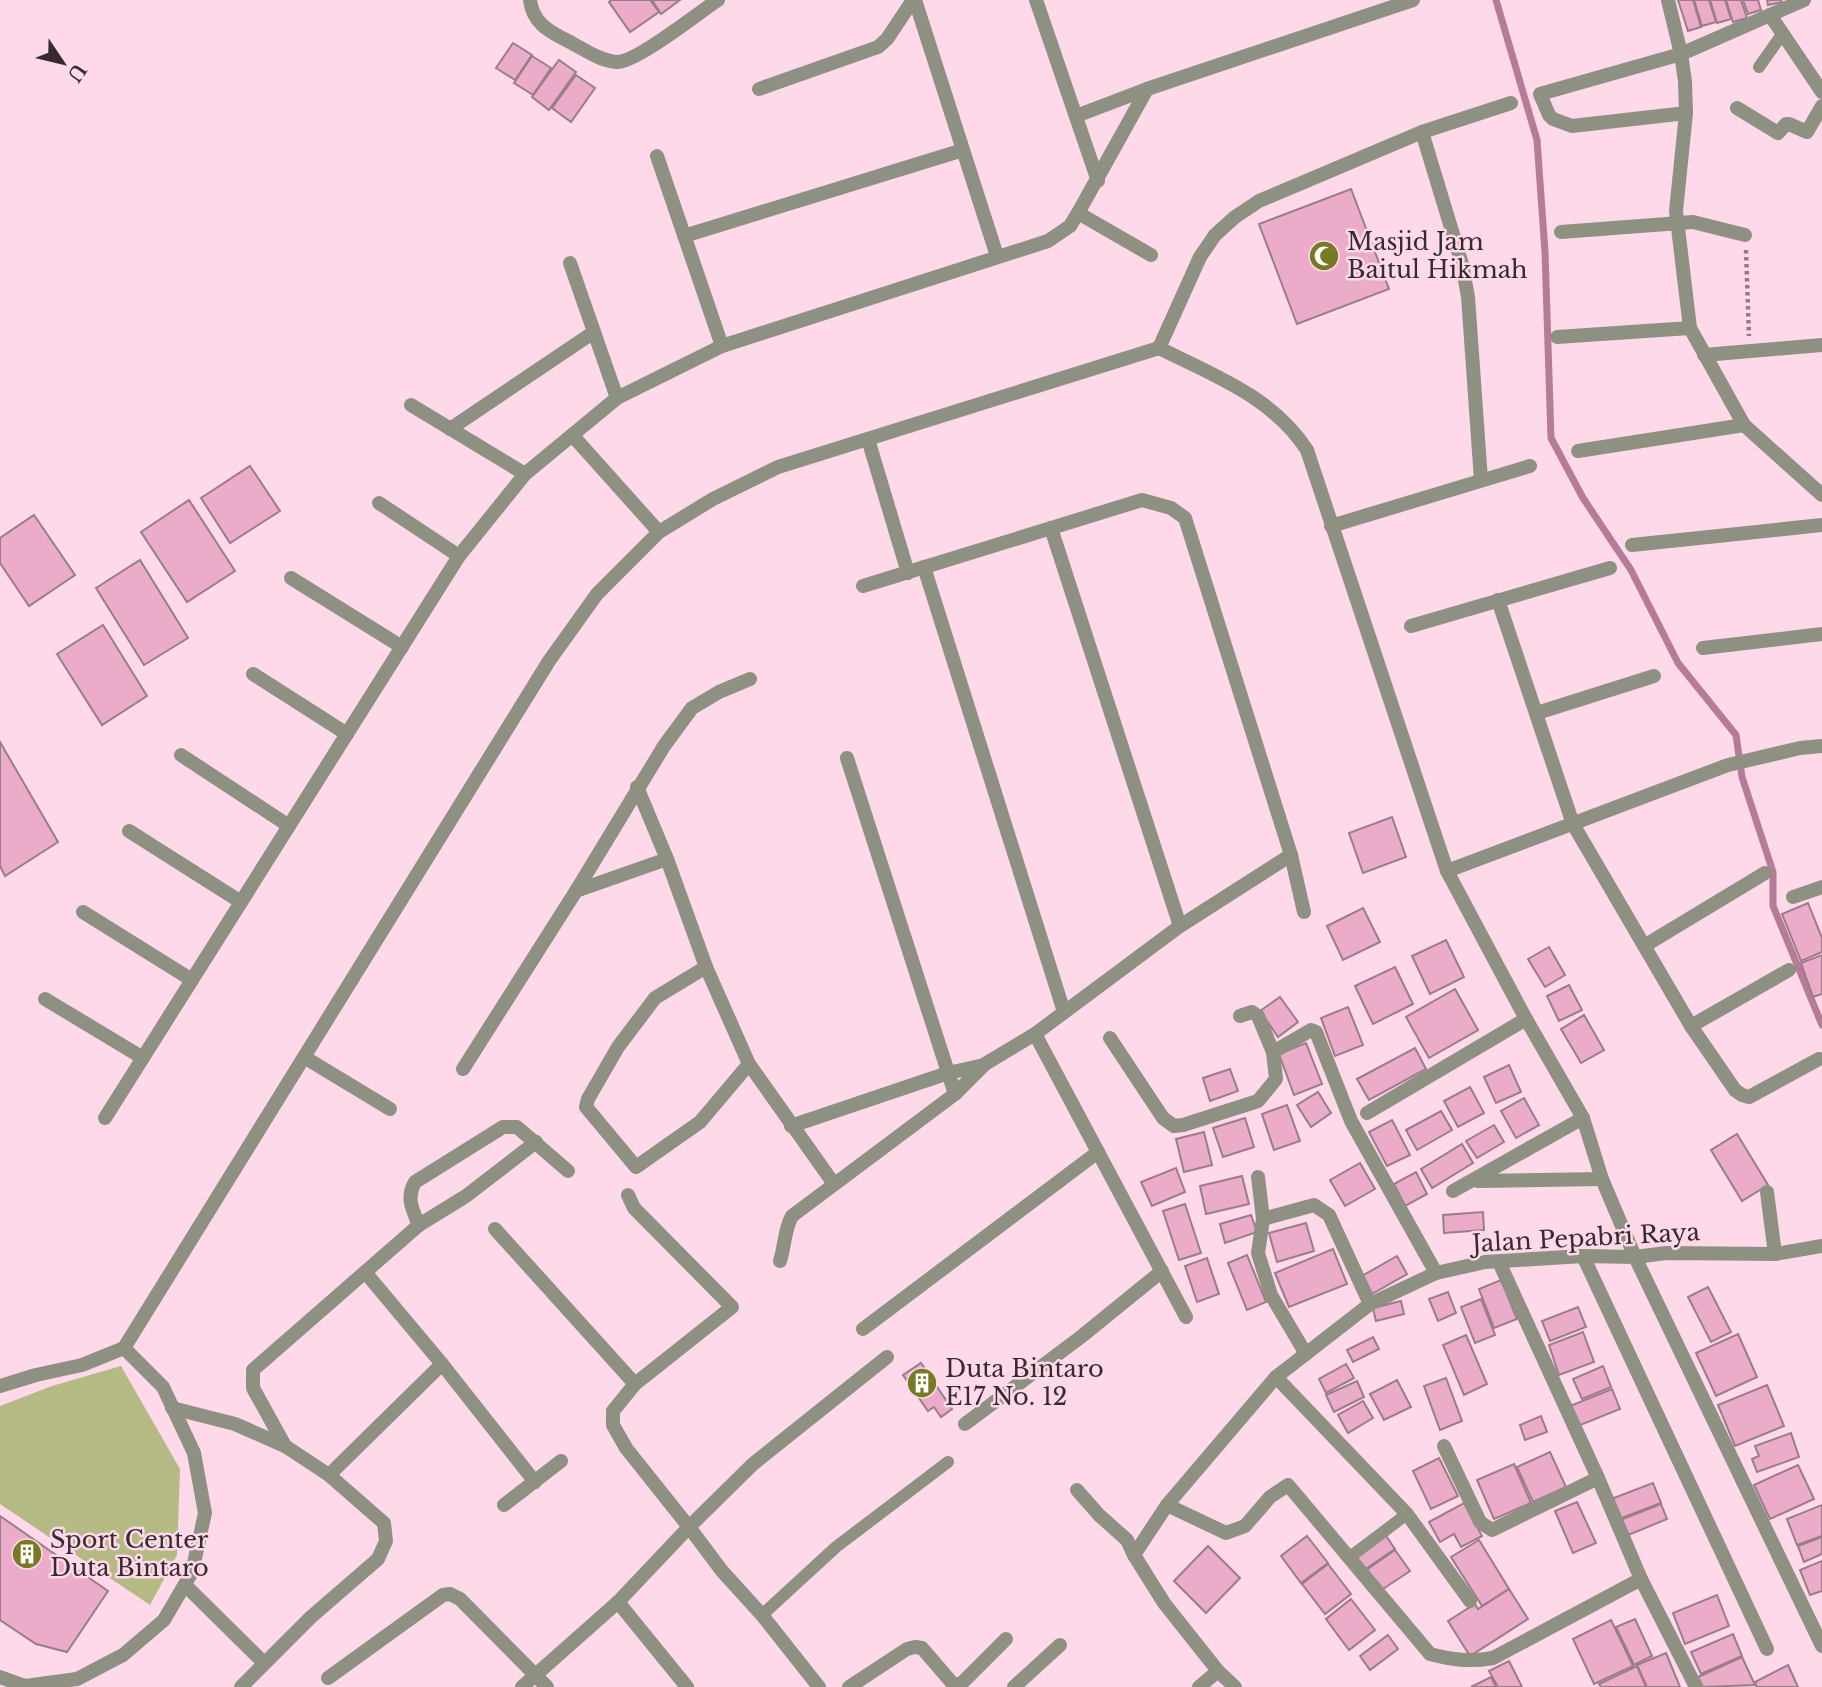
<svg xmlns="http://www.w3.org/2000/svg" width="1822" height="1687" font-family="'Libre Baskerville',serif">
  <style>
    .green { fill: #b5b984 }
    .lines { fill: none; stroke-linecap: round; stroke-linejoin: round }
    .stream { stroke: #b67b97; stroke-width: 7 }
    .building { fill: #ebacc9; stroke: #9b7c8a; stroke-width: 2 }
    .path { stroke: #947c87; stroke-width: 4.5; stroke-dasharray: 3.5 3.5; stroke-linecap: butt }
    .service { stroke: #8e9082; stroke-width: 12 }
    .minor { stroke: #8e9082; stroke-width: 14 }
    .labels { text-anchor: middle; stroke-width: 5; stroke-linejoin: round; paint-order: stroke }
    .poi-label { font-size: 24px; fill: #372a30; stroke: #fdd9e9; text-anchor: start }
    .street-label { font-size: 24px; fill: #372a30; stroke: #fdd9e9 }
  </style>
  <rect width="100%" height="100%" fill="#fdd9e9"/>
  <polygon class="green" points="121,1366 180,1469 177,1555 150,1605 0,1504 0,1406 52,1386"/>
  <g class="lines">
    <polyline class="stream" points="1496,0 1537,140 1545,252 1551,438 1583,498 1631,570 1678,663 1736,735 1742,777 1773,872 1773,906 1822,1025"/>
  </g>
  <g class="building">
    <polygon points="611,0 650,0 659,12 630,32 609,2"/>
    <polygon points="652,0 680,0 661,14"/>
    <polygon points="1678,0 1693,0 1701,27 1688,31"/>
    <polygon points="1694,0 1709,0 1716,22 1702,26"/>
    <polygon points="1710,0 1725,0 1731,19 1717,23"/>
    <polygon points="1726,0 1741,0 1747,18 1733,22"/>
    <polygon points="1743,0 1758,0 1761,10 1748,14"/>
    <polygon points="1767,0 1781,0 1782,2 1768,5"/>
    <polygon points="513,43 532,55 515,80 496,68"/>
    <polygon points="532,56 551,68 533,95 514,83"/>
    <polygon points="559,60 576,72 549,110 532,97"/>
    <polygon points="576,75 595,88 571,122 552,108"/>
    <polygon points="1351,189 1389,289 1297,324 1259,224"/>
    <polygon points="250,466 280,511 230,543 201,498"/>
    <polygon points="189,500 235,571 187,602 141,532"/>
    <polygon points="34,515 75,575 29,606 0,563 0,538"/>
    <polygon points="140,560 188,638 144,665 96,588"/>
    <polygon points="103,625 147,696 102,725 57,654"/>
    <polygon points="0,742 58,842 5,876 0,866"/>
    <polygon points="1392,817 1406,857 1363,873 1349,833"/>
    <polygon points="1808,903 1822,938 1822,952 1801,961 1782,914"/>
    <polygon points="1363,908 1380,942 1343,960 1327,926"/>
    <polygon points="1446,940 1464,977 1430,994 1412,956"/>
    <polygon points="1549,947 1565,975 1545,987 1528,959"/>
    <polygon points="1822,955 1822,994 1813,997 1801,963"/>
    <polygon points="1395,967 1413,1004 1373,1024 1355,986"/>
    <polygon points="1569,985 1582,1010 1559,1021 1547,996"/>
    <polygon points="1455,989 1478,1030 1429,1058 1406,1017"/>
    <polygon points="1280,997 1298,1022 1278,1037 1260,1011"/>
    <polygon points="1348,1007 1363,1045 1335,1056 1321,1018"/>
    <polygon points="1584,1015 1604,1050 1581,1063 1561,1029"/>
    <polygon points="1306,1043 1322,1084 1294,1095 1279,1054"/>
    <polygon points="1415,1048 1426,1069 1369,1100 1357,1079"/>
    <polygon points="1509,1065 1521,1092 1496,1103 1484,1077"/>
    <polygon points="1230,1069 1238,1091 1210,1101 1203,1078"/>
    <polygon points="1470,1087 1484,1113 1458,1127 1444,1101"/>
    <polygon points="1318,1092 1331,1113 1311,1127 1297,1105"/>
    <polygon points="1524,1098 1539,1125 1516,1138 1501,1111"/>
    <polygon points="1287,1105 1300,1141 1274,1150 1262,1114"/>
    <polygon points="1441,1111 1452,1130 1417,1150 1406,1130"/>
    <polygon points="1245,1118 1254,1147 1223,1157 1213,1128"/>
    <polygon points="1392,1120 1410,1155 1387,1166 1369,1132"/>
    <polygon points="1494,1125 1504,1142 1477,1158 1466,1141"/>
    <polygon points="1204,1132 1212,1165 1184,1172 1176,1139"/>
    <polygon points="1737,1134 1768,1185 1742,1201 1711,1150"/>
    <polygon points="1462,1144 1473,1163 1432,1188 1421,1169"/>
    <polygon points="1360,1163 1375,1189 1345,1206 1330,1180"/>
    <polygon points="1176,1168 1185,1192 1152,1206 1141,1182"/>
    <polygon points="1416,1172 1427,1194 1405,1206 1394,1184"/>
    <polygon points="1242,1176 1249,1204 1206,1214 1200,1186"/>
    <polygon points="1185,1204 1201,1253 1179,1260 1163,1211"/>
    <polygon points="1483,1212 1484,1230 1444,1233 1443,1215"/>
    <polygon points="1251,1215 1257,1232 1225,1243 1220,1224"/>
    <polygon points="1306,1223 1314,1251 1277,1262 1269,1233"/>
    <polygon points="1333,1249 1347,1284 1289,1307 1275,1273"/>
    <polygon points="1247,1255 1266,1302 1247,1310 1228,1263"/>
    <polygon points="1397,1256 1407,1274 1372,1294 1362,1276"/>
    <polygon points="1207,1258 1219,1294 1197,1302 1185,1266"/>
    <polygon points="1501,1280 1517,1319 1494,1328 1479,1289"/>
    <polygon points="1708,1287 1731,1332 1711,1342 1688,1297"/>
    <polygon points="1448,1292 1456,1313 1438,1321 1429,1299"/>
    <polygon points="1481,1299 1495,1335 1475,1343 1461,1307"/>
    <polygon points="1401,1301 1404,1314 1376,1321 1373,1308"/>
    <polygon points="1578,1307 1586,1327 1550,1341 1542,1321"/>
    <polygon points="1583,1332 1594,1362 1559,1375 1549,1345"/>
    <polygon points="1738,1334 1757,1377 1716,1396 1696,1353"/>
    <polygon points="1466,1335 1487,1384 1464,1395 1443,1345"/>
    <polygon points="1373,1337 1379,1349 1353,1362 1347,1350"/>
    <polygon points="921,1363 952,1409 941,1417 934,1407 928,1411 903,1375"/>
    <polygon points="1346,1364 1354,1378 1326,1393 1319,1379"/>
    <polygon points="1603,1366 1611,1387 1582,1399 1573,1379"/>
    <polygon points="1446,1378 1462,1421 1440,1430 1424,1386"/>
    <polygon points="1397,1380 1411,1407 1384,1420 1370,1394"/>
    <polygon points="1357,1381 1364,1397 1334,1412 1326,1395"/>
    <polygon points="1767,1385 1784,1426 1735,1446 1718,1405"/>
    <polygon points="1612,1389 1620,1409 1578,1426 1570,1406"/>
    <polygon points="1363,1401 1373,1418 1348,1433 1338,1415"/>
    <polygon points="1541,1416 1547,1432 1525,1440 1520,1425"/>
    <polygon points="1791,1433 1799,1457 1757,1472 1752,1459 1759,1456 1755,1446"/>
    <polygon points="1550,1452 1566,1487 1533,1502 1517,1467"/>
    <polygon points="1439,1458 1458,1496 1431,1509 1413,1471"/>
    <polygon points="1514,1464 1531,1503 1494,1519 1477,1480"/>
    <polygon points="1798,1465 1814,1499 1770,1519 1754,1485"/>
    <polygon points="1653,1483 1661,1503 1619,1519 1611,1499"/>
    <polygon points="1577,1502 1596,1543 1573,1553 1555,1511"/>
    <polygon points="1464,1503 1482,1536 1461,1547 1454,1534 1440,1542 1429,1522"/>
    <polygon points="1661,1504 1667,1519 1626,1536 1620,1520"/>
    <polygon points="1822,1505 1822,1536 1797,1545 1787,1519"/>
    <polygon points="0,1516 108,1591 67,1652 36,1644 0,1620"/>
    <polygon points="1384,1533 1395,1549 1364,1570 1353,1555"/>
    <polygon points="1307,1536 1328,1563 1301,1583 1281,1556"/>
    <polygon points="1822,1537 1822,1554 1804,1562 1798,1546"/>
    <polygon points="1479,1540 1509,1589 1482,1606 1451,1557"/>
    <polygon points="1208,1546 1240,1578 1206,1613 1174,1581"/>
    <polygon points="1395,1550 1410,1571 1380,1591 1365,1571"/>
    <polygon points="1822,1561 1822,1591 1810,1595 1800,1570"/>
    <polygon points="1328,1564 1351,1594 1325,1614 1302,1584"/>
    <polygon points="1509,1589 1528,1619 1470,1656 1448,1621 1475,1604 1478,1609"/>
    <polygon points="1717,1595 1729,1626 1685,1644 1673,1613"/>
    <polygon points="1351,1599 1375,1630 1349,1650 1326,1619"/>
    <polygon points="1635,1619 1652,1656 1634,1665 1616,1627"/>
    <polygon points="1611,1620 1633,1666 1594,1684 1573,1639"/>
    <polygon points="1733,1634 1742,1656 1701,1674 1691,1652"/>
    <polygon points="1388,1635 1398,1649 1370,1670 1360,1656"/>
    <polygon points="1666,1653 1680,1687 1647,1687 1637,1665"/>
    <polygon points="1742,1657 1755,1685 1703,1687 1698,1677"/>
    <polygon points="1509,1661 1522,1687 1498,1687 1489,1671"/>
    <polygon points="1788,1665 1798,1687 1757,1687 1755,1682"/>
    <polygon points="1637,1666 1646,1687 1601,1687 1599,1684"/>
    <polygon points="1491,1677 1496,1687 1471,1687"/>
  </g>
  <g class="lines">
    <polyline class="path" points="1746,250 1749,336"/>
    <g class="service">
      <polyline points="1759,67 1783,33"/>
      <polyline points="1350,1557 1407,1514"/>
      <polyline points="762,1615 836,1547 948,1462"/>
    </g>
    <g class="minor">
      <path d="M530,0C533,23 548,31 568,41C582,48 600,61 617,62C637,62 698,13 718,0"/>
      <polyline points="915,0 997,256"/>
      <polyline points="1036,0 1098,181"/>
      <polyline points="1668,0 1681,54 1685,81 1686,113 1676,211 1690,328 1744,425 1822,495"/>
      <polyline points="1770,15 1822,92"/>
      <polyline points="759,89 878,47 887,39 913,0"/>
      <polyline points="1737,108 1778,133 1786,124 1789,124 1807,132 1822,106"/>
      <polyline points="1686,113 1572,126 1553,119 1549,115 1540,94 1681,54 1804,0"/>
      <polyline points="1076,116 1147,89 1413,0"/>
      <polyline points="1422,132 1462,264 1468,297 1481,480"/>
      <polyline points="657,156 722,346"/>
      <polyline points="1078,213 1151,255"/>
      <polyline points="1561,232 1693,222 1745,235"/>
      <polyline points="684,236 963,150"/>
      <polyline points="570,263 617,398"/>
      <polyline points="1557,337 1690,328"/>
      <polyline points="1159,348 1200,257 1215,235 1235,217 1259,201 1422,132 1511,103"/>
      <polyline points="1704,355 1822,345"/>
      <polyline points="411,405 525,474"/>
      <polyline points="450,429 594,332"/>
      <polyline points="573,436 659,532"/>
      <polyline points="868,439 908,573"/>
      <polyline points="1578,451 1744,425"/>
      <polyline points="379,503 459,556"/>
      <polyline points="1331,526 1530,466"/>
      <polyline points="1051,528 1180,926"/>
      <polyline points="1632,545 1822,525"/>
      <polyline points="924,567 1064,1012"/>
      <polyline points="291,578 402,647"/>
      <polyline points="863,586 1142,500 1171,508 1185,518 1291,855 1304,912"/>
      <polyline points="1498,600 1573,824 1691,1026 1735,1090 1742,1095 1749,1097 1819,1059"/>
      <polyline points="1411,626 1610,568"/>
      <polyline points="1703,648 1822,634"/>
      <polyline points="253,674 347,734"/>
      <polyline points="1537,713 1654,676"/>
      <polyline points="181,755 289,826"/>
      <polyline points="847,758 955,1094"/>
      <polyline points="637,787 667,859 706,967 749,1064 834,1184"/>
      <polyline points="129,831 241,902"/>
      <polyline points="1447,871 1728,765 1800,748 1822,746"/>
      <polyline points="576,891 667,859"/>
      <polyline points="1793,897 1822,887"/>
      <polyline points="83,912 192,980"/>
      <polyline points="1644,946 1765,873"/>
      <polyline points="706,967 655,998 618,1047 588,1099 586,1107 636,1167 700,1122 749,1064"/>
      <polyline points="45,999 143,1058"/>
      <polyline points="1240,1016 1252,1012 1258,1016 1273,1052"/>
      <polyline points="1691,1026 1789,970"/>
      <polyline points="1035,1034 1186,1317"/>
      <polyline points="1110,1038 1163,1118 1174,1126 1183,1125 1258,1101 1276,1079 1273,1052 1311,1030 1316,1032 1351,1121 1436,1273"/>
      <polyline points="304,1057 390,1109"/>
      <polyline points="463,1069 576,891 664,746 692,708 719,692 750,679"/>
      <polyline points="1367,1113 1526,1019"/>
      <polyline points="105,1118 459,556 525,474 617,398 722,346 1048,241 1070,226 1078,213 1147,89"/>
      <polyline points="791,1126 948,1073 984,1065"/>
      <polyline points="1258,1177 1263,1219 1258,1253 1271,1295 1306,1354"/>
      <polyline points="1478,1181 1602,1179"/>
      <polyline points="1453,1191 1583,1118"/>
      <polyline points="1767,1192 1775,1254"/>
      <polyline points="628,1195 634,1208 732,1307 635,1384 613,1411 613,1425 626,1448 689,1527 722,1571 762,1615 819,1687"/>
      <polyline points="1263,1219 1314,1205 1329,1215 1370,1304"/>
      <path d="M419,1225C412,1209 406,1197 415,1182L503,1127H517L568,1171"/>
      <polyline points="495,1229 635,1384"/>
      <polyline points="1583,1256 1767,1649"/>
      <path d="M780,1261C785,1246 784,1230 792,1216L955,1094L985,1064L1035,1034L1180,926L1291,855"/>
      <polyline points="1499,1262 1598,1478 1641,1579 1696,1687"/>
      <polyline points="365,1272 442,1364 535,1482"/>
      <polyline points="863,1329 1098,1152"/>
      <polyline points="442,1364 329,1475 285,1446 253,1388 253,1370 419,1225 466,1196 536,1142"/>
      <polyline points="1276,1377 1407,1514 1470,1601"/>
      <path d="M0,1386L36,1375L82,1365L124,1348L549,661L597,594L659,532L713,499L778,467L1159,348C1213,375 1273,397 1307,450L1447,871L1526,1019L1583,1118L1602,1179L1635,1257L1822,1646"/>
      <polyline points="172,1408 235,1424 285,1446"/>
      <polyline points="965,1424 1082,1336 1162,1271"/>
      <polyline points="1444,1446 1480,1522 1492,1530 1598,1478"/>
      <polyline points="1077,1490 1099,1515 1127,1540 1134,1555"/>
      <polyline points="504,1505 561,1461"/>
      <path d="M1167,1505L1226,1533L1245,1526L1270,1497L1288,1485L1430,1654C1453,1660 1470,1662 1493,1658L1641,1579"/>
      <polyline points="185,1585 264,1663"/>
      <polyline points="618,1602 687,1687"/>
      <polyline points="1218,1671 1235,1687"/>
      <polyline points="0,1677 25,1686 77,1679 123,1655 164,1620 192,1572 205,1513 194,1453 163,1387 124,1348"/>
      <polyline points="328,1678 443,1595 450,1594 460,1599 547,1687"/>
      <polyline points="241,1687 311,1617 378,1559 386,1541 384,1523 329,1475"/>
      <polyline points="522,1687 618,1602 689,1527 753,1464 887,1357"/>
      <polyline points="849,1687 907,1649 915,1647 922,1648 953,1684 961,1684 1006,1639"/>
      <polyline points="1014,1687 1060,1645"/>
      <polyline points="1199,1687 1218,1671 1164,1603 1134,1555 1167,1505 1276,1377 1370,1304 1436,1273 1485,1262 1583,1256 1635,1257 1666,1253 1775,1254 1822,1246"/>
    </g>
  </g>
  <defs>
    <g id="mosque-disc" transform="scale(1.575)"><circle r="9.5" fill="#777a23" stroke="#fdd9e9"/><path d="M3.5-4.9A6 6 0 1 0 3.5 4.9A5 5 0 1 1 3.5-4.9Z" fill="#fff"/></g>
    <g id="building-disc" transform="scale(1.575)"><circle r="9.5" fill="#777a23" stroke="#fdd9e9"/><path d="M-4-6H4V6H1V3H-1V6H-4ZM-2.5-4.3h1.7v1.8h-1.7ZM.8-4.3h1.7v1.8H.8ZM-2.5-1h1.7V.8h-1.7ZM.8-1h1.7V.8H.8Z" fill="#fff"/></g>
  </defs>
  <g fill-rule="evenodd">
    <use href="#mosque-disc" x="1324" y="256"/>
    <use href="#building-disc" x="922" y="1383"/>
    <use href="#building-disc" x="27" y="1554"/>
  </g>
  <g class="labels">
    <g class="poi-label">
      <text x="1347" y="250">Masjid Jam<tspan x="1347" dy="28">Baitul Hikmah</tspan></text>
      <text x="945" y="1377">Duta Bintaro<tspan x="945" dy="28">E17 No. 12</tspan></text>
      <text x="50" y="1548">Sport Center<tspan x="50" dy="28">Duta Bintaro</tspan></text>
    </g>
    <g class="street-label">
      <text transform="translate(1586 1238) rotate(-3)" y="8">Jalan Pepabri Raya</text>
    </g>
  </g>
  <g transform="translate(63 63) rotate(125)" stroke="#fdd9e9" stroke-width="5" paint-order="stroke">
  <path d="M0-5L12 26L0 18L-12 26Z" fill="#372a30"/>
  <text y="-10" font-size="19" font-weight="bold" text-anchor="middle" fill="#372a30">U</text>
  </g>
</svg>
